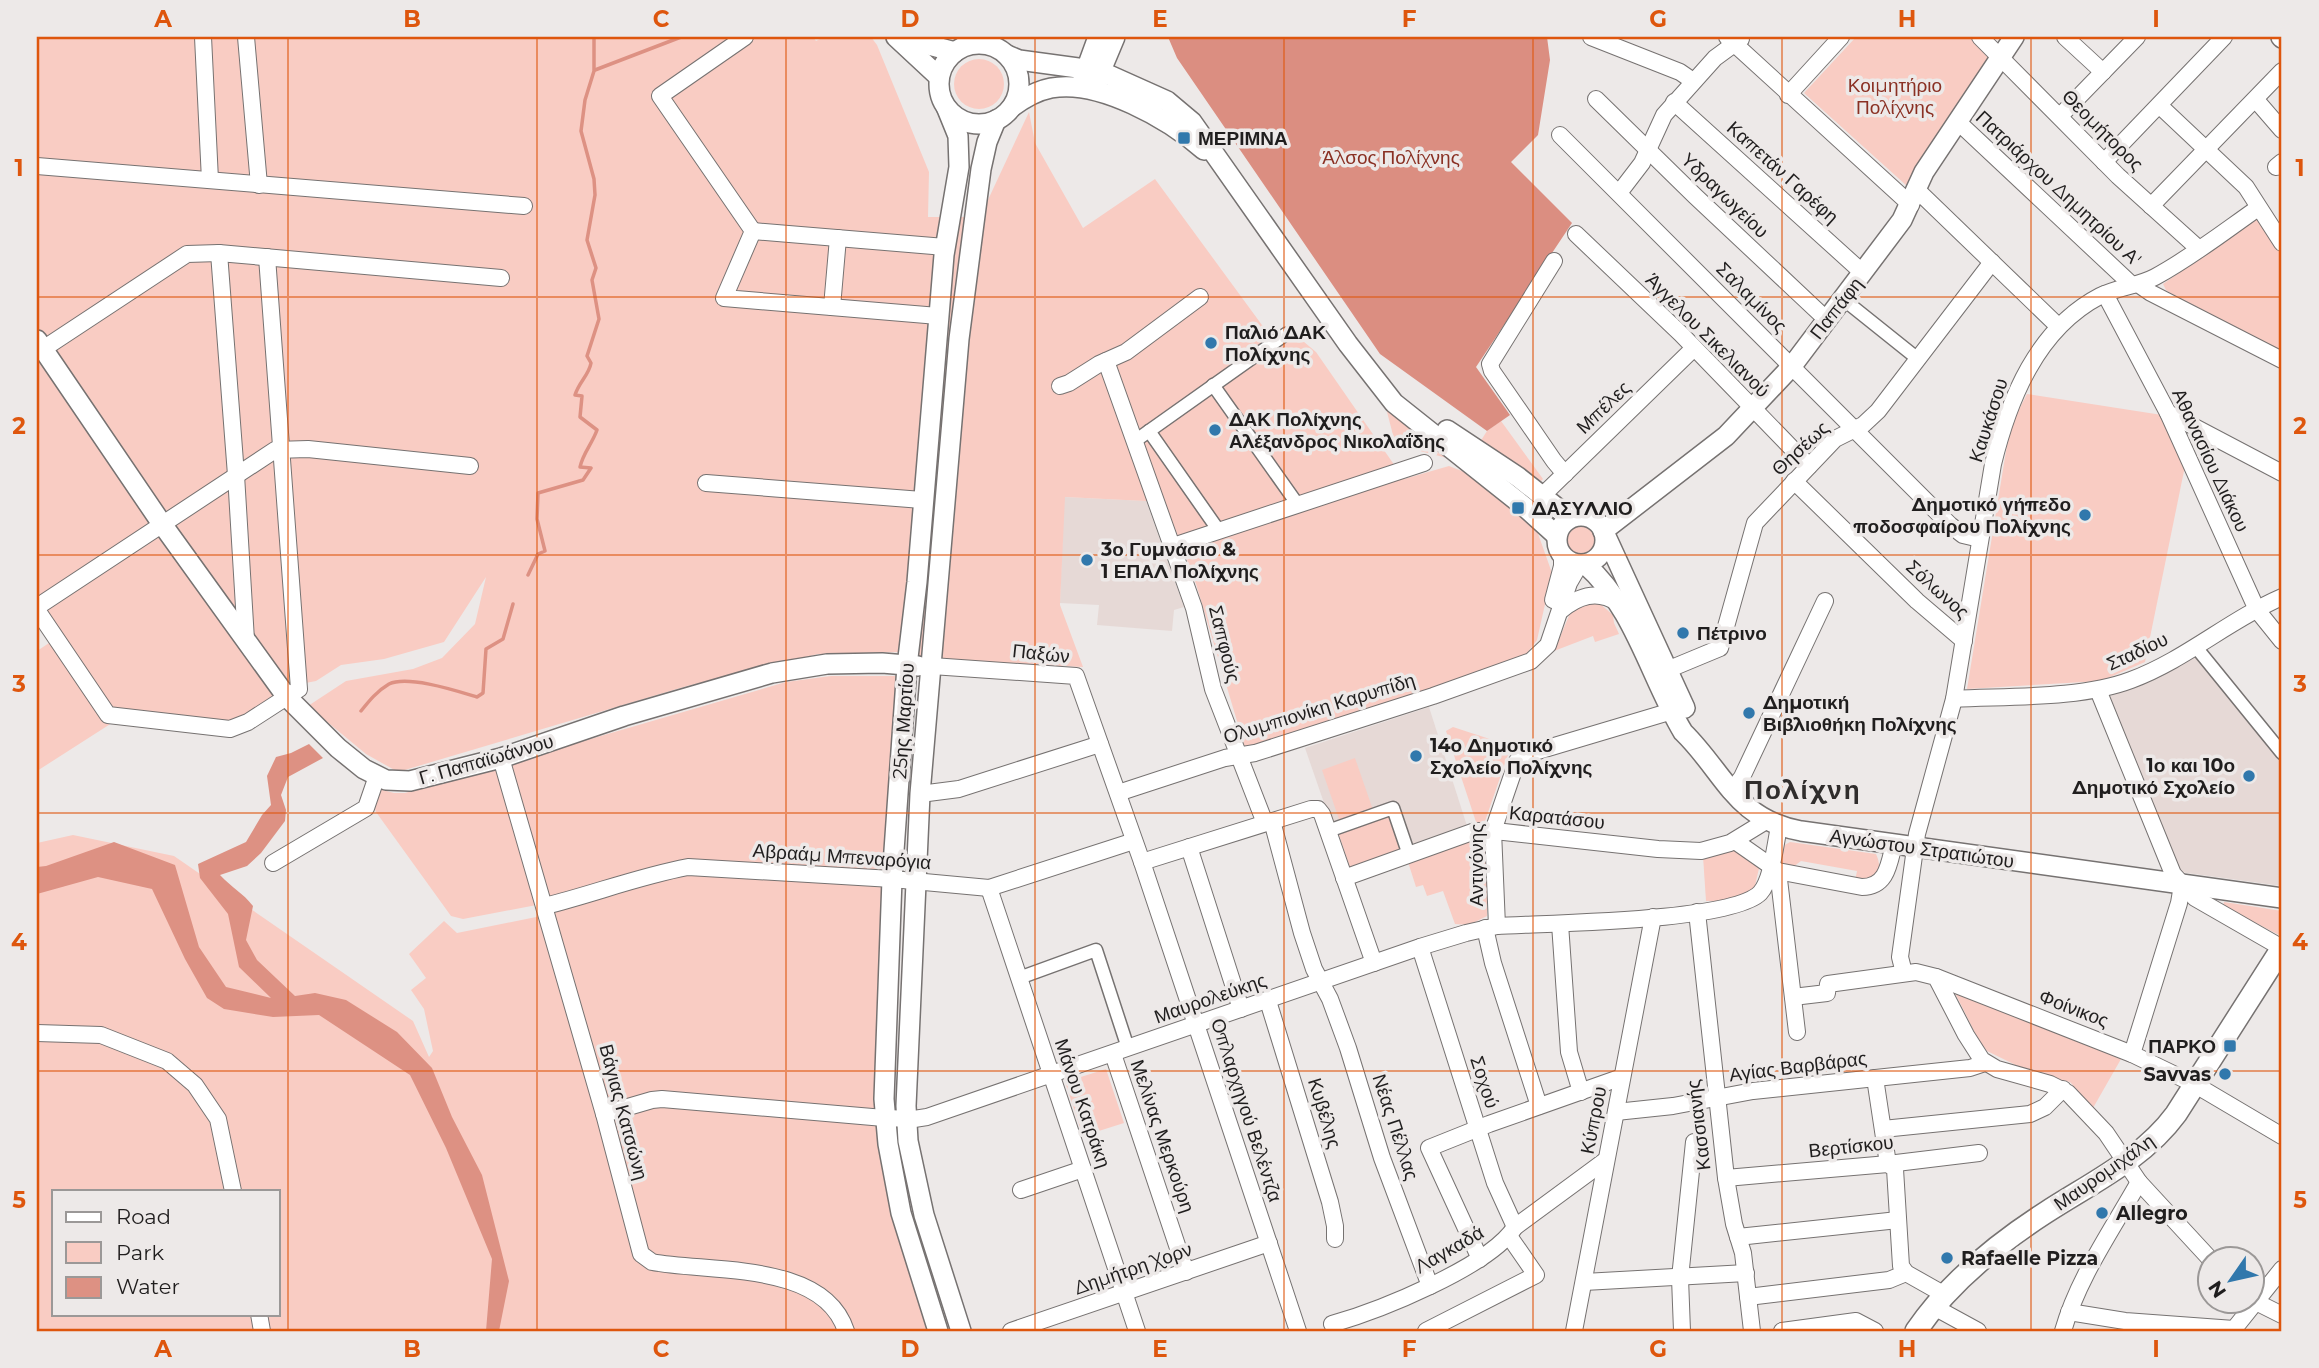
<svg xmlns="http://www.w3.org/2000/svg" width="2319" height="1368" font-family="Montserrat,sans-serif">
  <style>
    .built { fill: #e6d9d6 }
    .green { fill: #f9ccc3; fill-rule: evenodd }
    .forest { fill: #db8e81 }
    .water { fill: #dd9183 }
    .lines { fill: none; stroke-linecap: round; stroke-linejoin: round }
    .stream { stroke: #dd9183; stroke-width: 3.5 }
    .pedestrian-casing { stroke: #767271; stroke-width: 15 }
    .minor-casing { stroke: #767271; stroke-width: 18 }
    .tertiary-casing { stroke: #767271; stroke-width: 22 }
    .secondary-casing { stroke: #767271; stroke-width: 24 }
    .pedestrian { stroke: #fff; stroke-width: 12 }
    .minor { stroke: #fff; stroke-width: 16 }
    .tertiary { stroke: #fff; stroke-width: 19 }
    .secondary { stroke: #fff; stroke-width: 21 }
    .grid { fill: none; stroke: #de560d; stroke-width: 2; stroke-opacity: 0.55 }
    .poi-dot { fill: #3178ac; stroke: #ede9e8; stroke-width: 2.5 }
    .labels { text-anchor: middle; stroke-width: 7; stroke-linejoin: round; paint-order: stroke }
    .park-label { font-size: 19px; fill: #8a3023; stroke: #ede9e8 }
    .street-label { font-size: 19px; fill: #201e1e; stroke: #ede9e8 }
    .poi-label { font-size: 19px; font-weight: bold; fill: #201e1e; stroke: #ede9e8; text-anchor: start }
    .district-label { font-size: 26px; font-weight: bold; letter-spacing: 2px; fill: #302d2c; stroke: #ede9e8 }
    .neatline { fill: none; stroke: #de560d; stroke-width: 2.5 }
    .grid-label { font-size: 23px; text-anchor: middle; font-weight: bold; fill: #de560d }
  </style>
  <rect width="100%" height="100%" fill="#ede9e8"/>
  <g class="built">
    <polygon points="1064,497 1146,501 1184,607 1174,610 1172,631 1097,625 1099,605 1060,603"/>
    <polygon points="2196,652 2282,761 2282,886 2180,872 2110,696 2144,684"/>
    <polygon points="1429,707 1467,826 1409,847 1332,826 1305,748"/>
  </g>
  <g class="green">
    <polygon points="37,37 813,37 816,41 824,37 871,37 877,45 929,172 928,217 980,217 1029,112 1035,143 1083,228 1155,179 1270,336 1285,326 1316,352 1404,479 1449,466 1472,475 1536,528 1552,573 1537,640 1525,656 1495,670 1246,751 1196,584 1165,502 1065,497 1060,605 1083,667 937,660 903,652 818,654 687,686 398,772 366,754 308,706 346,681 413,669 442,658 475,624 486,577 444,642 384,659 341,665 316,681 290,686 230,729 115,721 37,771 37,651 55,639 37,610"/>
    <polygon points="1856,37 1971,37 1993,56 1961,97 1907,186 1804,93"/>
    <circle cx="979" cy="84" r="25"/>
    <polygon points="2259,217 2282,250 2282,351 2172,294 2166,290 2163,284"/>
    <polygon points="2027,394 2162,415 2185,466 2145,662 2101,681 1967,689 2010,427"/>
    <polygon points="1385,404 1447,456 1447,458 1397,445 1394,439"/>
    <polygon points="1501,421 1543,479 1541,481 1480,442 1487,431"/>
    <circle cx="1581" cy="540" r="18"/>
    <polygon points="1598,602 1613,615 1614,623 1619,634 1595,642 1593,636 1554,651 1571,611 1580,603"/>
    <path d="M831,676H901L876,1110C880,1185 905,1260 929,1331H37V843L73,835L174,856L413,1021L429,1057L433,1051L424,1009L411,990L426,978L409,954L444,921L457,933L541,916L600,1099L552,902L463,919L451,916L376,812L374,806L379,789L394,793H405L786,682ZM54,1191H278V1314H54Z"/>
    <polygon points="1453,727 1511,746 1484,824 1477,825 1446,731"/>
    <polygon points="1355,758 1373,810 1340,822 1322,770"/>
    <polygon points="1391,812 1402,845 1398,852 1350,868 1338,832"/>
    <polygon points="1483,835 1487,841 1487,916 1469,925 1455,924 1443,891 1427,896 1423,885 1416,887 1408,862"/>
    <path d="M1790,842L1876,854C1885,874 1873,880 1855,881L1857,871L1801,861L1793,867L1780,862L1783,846Z"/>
    <polygon points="1737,848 1760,864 1754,890 1724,901 1706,901 1703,856"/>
    <polygon points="2224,902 2282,911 2282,931 2279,935 2223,906"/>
    <polygon points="1955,993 2121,1059 2093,1108 2070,1082 2032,1073 1987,1051 1978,1039"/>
    <polygon points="1106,1069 1124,1123 1083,1136 1065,1082"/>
  </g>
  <polygon class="forest" points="1168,37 1547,37 1550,60 1538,135 1511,162 1572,223 1476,367 1510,415 1487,431 1380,354 1177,58"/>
  <path class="water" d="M309,744L323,758L288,777L281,795L286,810L285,821L261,853L247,866L220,875C231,887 243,893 253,906L246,940L257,960L295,996L315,993L346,1000L397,1032L432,1068L452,1117L482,1175L509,1281L499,1331H486L492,1259L446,1148L410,1075L319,1015L273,1017L224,1009L207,998L185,959L152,889L98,877L37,894V867L46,866L114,842L175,865L199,947L226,987L271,998L239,967L228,914L200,878L198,864L246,842L262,815L271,805L267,776L276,757L291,753Z"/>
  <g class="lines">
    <g class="stream">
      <polyline points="595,70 681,37"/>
      <path d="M528,575L538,554L545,551L537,519L538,493L583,480L591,468L580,467C583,453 592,444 597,430L580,417L582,396L575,395C579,382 589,375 591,363L587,356L599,319L592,280L596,268L587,240L595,195L594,179L581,131L585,100L594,71V37"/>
      <path d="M361,711C369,701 377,691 389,684C408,675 457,691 477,697L483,693L486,649L503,639L513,604"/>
    </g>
    <g class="pedestrian-casing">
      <g id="pedestrian">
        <polyline points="1843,299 1918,359"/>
        <polyline points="1213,385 1298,505"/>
        <polyline points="1149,431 1219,531"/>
        <polyline points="1135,441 1286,334"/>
        <polyline points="2195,646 2282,753"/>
        <polyline points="1328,831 1393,808 1409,855"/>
        <polyline points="1019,978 1096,950 1128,1048"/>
      </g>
    </g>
    <g class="minor-casing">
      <g id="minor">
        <polyline points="203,37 210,180"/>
        <polyline points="246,37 259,185"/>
        <polyline points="745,37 660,96 753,231"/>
        <polyline points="965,37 976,44"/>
        <polyline points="1591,37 1680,72 1693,81"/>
        <polyline points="1727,37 1911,205"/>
        <polyline points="1980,37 2118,176 2199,249"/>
        <polyline points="2065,37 2103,72"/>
        <polyline points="1788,95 1841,37"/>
        <polyline points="1596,99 1695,196 1827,320"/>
        <polyline points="2256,100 2282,130"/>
        <polyline points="1674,102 1863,273"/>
        <polyline points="2160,106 2246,187 2282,243"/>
        <polyline points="2060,116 2137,37"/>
        <polyline points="1957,121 2132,285"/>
        <polyline points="1560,135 1950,525 1963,535 1980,539"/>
        <polyline points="2104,162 2224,37"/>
        <polyline points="37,166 524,206"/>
        <polyline points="2276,167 2282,162"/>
        <polyline points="1917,190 2058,326"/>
        <polyline points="1619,193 1642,163 1664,115 1715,58 1741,39"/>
        <polyline points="2151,206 2282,71"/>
        <polyline points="753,231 724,298 938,316"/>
        <polyline points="753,231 945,247"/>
        <polyline points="1576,234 1681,334 1809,466"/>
        <polyline points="219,253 236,475 246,640"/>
        <polyline points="1554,261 1490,364 1492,371 1554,461 1565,474"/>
        <polyline points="2138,284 2151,293 2282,360"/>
        <polyline points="2105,294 2168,413 2257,610 2282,641"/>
        <polyline points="832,307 838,238"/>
        <polyline points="43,349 187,254 219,253 501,278"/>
        <polyline points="1106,361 1194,608 1213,689 1265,823"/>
        <polyline points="1060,386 1069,383 1099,364 1126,352 1200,297"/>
        <polyline points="2168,413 2282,473"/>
        <polyline points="1794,481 1917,601 1964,641"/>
        <polyline points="706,483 922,500"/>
        <polyline points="1542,496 1694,348"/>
        <polyline points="1173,546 1424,463"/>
        <polyline points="1553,600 1562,566 1562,554"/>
        <polyline points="37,607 275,450 308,449 470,466"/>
        <polyline points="37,610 108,715 230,729 248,722 299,689 267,257"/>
        <path d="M1560,611C1578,596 1597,589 1618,603"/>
        <polyline points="932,666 1076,676 1142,862 1298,1331"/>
        <polyline points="1667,670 1720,648 1755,523 1835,439 1863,425 1878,411 1992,262"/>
        <polyline points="2098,690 2173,874 2195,898 2282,948"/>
        <path d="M1954,699C2008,696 2081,699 2131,680C2185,660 2229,620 2282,597"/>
        <path d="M501,758L604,1114L641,1254L652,1262C710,1273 824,1261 846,1331"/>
        <polyline points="1731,792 1742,777 1825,601"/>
        <polyline points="1118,793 1225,758 1255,753 1433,696 1531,661 1548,645 1569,583 1580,564"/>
        <polyline points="920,794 959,789 1100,744"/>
        <polyline points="1272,821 1302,933 1314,969 1330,999 1348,1048 1382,1158 1430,1286"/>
        <path d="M1735,841L1778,871L1862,887C1887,887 1889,864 1894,844"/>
        <polyline points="1189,847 1241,1009"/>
        <polyline points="1142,862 1311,809 1318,809 1322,814 1374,963"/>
        <polyline points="273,863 366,808 377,776"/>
        <polyline points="1778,871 1797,1032"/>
        <polyline points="1344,878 1475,831 1504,832 1658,849 1701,851 1730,843 1766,821"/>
        <polyline points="989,888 1137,1331"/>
        <path d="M545,906C593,894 640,876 688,867L892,879L989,888L1134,841"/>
        <polyline points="1697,912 1726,1178 1734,1224 1743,1253 1752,1331"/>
        <polyline points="1560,924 1569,1052 1581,1092"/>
        <polyline points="1497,926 1493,831 1517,761 1531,753 1672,711"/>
        <polyline points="1485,928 1493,963 1539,1106"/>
        <polyline points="1420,947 1495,1183 1515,1227"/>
        <path d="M1904,973L1900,957L1917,834L1954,699L1993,464C2009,399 2037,329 2100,296C2118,287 2138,286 2155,277C2192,257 2225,231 2258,208"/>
        <polyline points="1936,977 2132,1054 2194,1084 2282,1136"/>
        <polyline points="1793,997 1827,993 1828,984 1916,972 1936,977 1966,1035 1982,1060 1997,1069 2050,1084 2068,1093 2106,1133 2139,1182 2211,1260"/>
        <polyline points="1268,1001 1330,1202 1335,1226 1335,1239"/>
        <polyline points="37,1033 101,1035 167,1061 195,1085 218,1119 233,1191"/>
        <polyline points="1113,1054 1186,1272"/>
        <polyline points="2132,1054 2179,903 2182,885"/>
        <polyline points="1875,1078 1888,1164 1895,1169 1901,1266 1906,1273 1945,1295"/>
        <polyline points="1616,1112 1673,1106 1753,1091 1970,1068 1985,1063"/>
        <path d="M604,1114L652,1100L662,1099L884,1118L914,1119L927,1117L1420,947L1466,933L1497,926C1545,923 1731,922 1760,893C1772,880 1775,845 1779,827"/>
        <polyline points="1883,1129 2030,1114 2045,1107 2063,1089"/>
        <polyline points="1726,1178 1888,1164 1979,1153"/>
        <polyline points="1021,1190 1083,1169"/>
        <polyline points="1738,1237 1898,1220"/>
        <polyline points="1480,1259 1429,1148 1489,1124 1622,1077"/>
        <polyline points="1584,1282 1746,1273"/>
        <polyline points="1748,1297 1889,1280 1906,1273"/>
        <polyline points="2252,1300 2282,1315"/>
        <polyline points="1934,1307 1978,1331"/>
        <polyline points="2069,1312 2125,1321 2234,1329 2282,1269"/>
        <polyline points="259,1314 262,1331"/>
        <path d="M1332,1324C1378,1311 1489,1267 1515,1227L1606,1160"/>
        <polyline points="1011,1331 1269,1243"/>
        <polyline points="1426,1331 1536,1275 1509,1236"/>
        <polyline points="1574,1331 1653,917"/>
        <polyline points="1682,1331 1680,1278 1694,1142"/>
        <polyline points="1782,1331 1856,1321 1875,1331"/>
        <path d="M2063,1331C2078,1278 2112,1230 2139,1182"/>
      </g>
    </g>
    <g class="tertiary-casing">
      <g id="tertiary">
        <polyline points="896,37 939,77"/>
        <polyline points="916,37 929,45 955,52"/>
        <polyline points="2281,37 2282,38"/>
        <circle cx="979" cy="84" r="40"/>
        <polyline points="1007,55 1019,60 1100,71 1167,101 1192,122 1348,344 1394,403 1526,508 1557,536"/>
        <polyline points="1083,78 1098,37"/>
        <polyline points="1097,80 1115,37"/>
        <path d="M1012,107C1024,98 1036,91 1051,88C1099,79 1169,119 1204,150"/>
        <polyline points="37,340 162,524 286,696 338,748 364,769 386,780 410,781 501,758 624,716 772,673 827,664 882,663 918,666"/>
        <polyline points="1447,430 1518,477 1570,518"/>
        <circle cx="1581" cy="540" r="24"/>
        <polyline points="1603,531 1726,436 1792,366 1902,220 1924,172 2014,37"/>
        <polyline points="1604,532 1685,708"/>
        <path d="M1585,564C1635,608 1650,677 1683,732C1725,773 1735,819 1801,831L2282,898"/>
        <polyline points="938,1331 901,1213 888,1144 884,1099 892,879 907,666 917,582 944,255 959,167 958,136 947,109"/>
        <polyline points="961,1331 924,1215 908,1141 906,1106 920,794 959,339 981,169 987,142 996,120"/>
      </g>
    </g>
    <g class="secondary-casing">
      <path id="secondary" d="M1916,1331C1948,1284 1997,1244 2045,1213C2091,1183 2143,1159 2176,1114L2282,948"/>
    </g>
    <use href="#pedestrian" class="pedestrian"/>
    <use href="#minor" class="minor"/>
    <use href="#tertiary" class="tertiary"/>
    <use href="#secondary" class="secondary"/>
  </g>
  <path class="grid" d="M288,37V1331M537,37V1331M786,37V1331M1035,37V1331M1284,37V1331M1533,37V1331M1782,37V1331M2031,37V1331M37,297H2282M37,555H2282M37,813H2282M37,1071H2282"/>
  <g class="poi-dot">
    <rect x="1177" y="131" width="14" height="14" rx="3.5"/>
    <circle cx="1211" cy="343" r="7"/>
    <circle cx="1215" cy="430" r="7"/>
    <rect x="1511" y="501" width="14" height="14" rx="3.5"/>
    <circle cx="2085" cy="515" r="7"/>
    <circle cx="1087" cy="560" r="7"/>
    <circle cx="1683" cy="633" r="7"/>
    <circle cx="1749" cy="713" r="7"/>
    <circle cx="1416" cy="756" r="7"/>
    <circle cx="2249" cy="776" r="7"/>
    <rect x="2223" y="1039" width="14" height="14" rx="3.5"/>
    <circle cx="2225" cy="1074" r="7"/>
    <circle cx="2102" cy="1213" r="7"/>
    <circle cx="1947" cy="1258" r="7"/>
  </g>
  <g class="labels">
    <g class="park-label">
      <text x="1895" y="92">Κοιμητήριο<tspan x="1895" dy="22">Πολίχνης</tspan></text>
      <text x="1391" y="164">Άλσος Πολίχνης</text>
    </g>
    <g class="street-label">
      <text transform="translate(2103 130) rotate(45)" y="7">Θεομήτορος</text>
      <text transform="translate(1783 172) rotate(42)" y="7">Καπετάν Γαρέφη</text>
      <text transform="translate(2059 188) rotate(43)" y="7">Πατριάρχου Δημητρίου Α'</text>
      <text transform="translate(1725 195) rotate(44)" y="7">Υδραγωγείου</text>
      <text transform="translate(1752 297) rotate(45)" y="7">Σαλαμίνος</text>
      <text transform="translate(1836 308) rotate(-52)" y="7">Παπάφη</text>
      <text transform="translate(1708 335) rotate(45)" y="7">Άγγελου Σικελιανού</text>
      <text transform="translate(1603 407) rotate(-44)" y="7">Μπέλες</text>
      <text transform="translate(1988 420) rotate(-72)" y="7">Καυκάσου</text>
      <text transform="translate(1800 448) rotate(-43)" y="7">Θησέως</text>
      <text transform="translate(2211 460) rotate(65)" y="7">Αθανασίου Διάκου</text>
      <text transform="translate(1938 589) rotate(42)" y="7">Σόλωνος</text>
      <text transform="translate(1225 644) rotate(76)" y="7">Σαπφούς</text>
      <text transform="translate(2137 651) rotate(-25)" y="7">Σταδίου</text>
      <text transform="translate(1041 653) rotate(6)" y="7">Παξών</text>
      <text transform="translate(1319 708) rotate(-17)" y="7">Ολυμπιονίκη Καρυπίδη</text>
      <text transform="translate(903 721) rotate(-86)" y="7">25ης Μαρτίου</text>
      <text transform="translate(486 759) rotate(-16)" y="7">Γ. Παπαϊωάννου</text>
      <text transform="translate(1557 817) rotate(6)" y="7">Καρατάσου</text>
      <text transform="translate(1922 848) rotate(8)" y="7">Αγνώστου Στρατιώτου</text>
      <text transform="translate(842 856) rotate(4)" y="7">Αβραάμ Μπεναρόγια</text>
      <text transform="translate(1476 865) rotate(-90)" y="7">Αντιγόνης</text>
      <text transform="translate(1210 998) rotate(-19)" y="7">Μαυρολεύκης</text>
      <text transform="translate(2074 1008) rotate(21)" y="7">Φοίνικος</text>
      <text transform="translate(1798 1066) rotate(-7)" y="7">Αγίας Βαρβάρας</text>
      <text transform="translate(1485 1082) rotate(72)" y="7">Σοχού</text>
      <text transform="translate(1083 1103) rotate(71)" y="7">Μάνου Κατράκη</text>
      <text transform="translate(1247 1110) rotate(72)" y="7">Οπλαρχηγού Βελέντζα</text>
      <text transform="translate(624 1112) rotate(75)" y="7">Βάγιας Κατσώνη</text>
      <text transform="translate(1325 1113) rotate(73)" y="7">Κυβέλης</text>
      <text transform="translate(1593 1120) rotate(-79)" y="7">Κύπρου</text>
      <text transform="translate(1698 1125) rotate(-97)" y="7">Κασσιανής</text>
      <text transform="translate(1396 1127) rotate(72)" y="7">Νέας Πέλλας</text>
      <text transform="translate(1163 1136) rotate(71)" y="7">Μελίνας Μερκούρη</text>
      <text transform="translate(1851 1146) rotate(-6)" y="7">Βερτίσκου</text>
      <text transform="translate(2104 1172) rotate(-35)" y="7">Μαυρομιχάλη</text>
      <text transform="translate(1449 1249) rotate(-30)" y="7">Λαγκαδά</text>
      <text transform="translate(1133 1268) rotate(-19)" y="7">Δημήτρη Χορν</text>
    </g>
    <g class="poi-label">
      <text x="1198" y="145">ΜΕΡΙΜΝΑ</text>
      <text x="1225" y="339">Παλιό ΔΑΚ<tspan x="1225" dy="22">Πολίχνης</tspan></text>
      <text x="1229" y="426">ΔΑΚ Πολίχνης<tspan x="1229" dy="22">Αλέξανδρος Νικολαΐδης</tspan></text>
      <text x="2071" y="511" text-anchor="end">Δημοτικό γήπεδο<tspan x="2071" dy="22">ποδοσφαίρου Πολίχνης</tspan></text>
      <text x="1532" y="515">ΔΑΣΥΛΛΙΟ</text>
      <text x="1101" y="556">3ο Γυμνάσιο &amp;<tspan x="1101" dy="22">1 ΕΠΑΛ Πολίχνης</tspan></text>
      <text x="1697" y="640">Πέτρινο</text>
      <text x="1763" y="709">Δημοτική<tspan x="1763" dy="22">Βιβλιοθήκη Πολίχνης</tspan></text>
      <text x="1430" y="752">14ο Δημοτικό<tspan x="1430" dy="22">Σχολείο Πολίχνης</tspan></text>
      <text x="2235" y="772" text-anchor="end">1ο και 10ο<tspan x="2235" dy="22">Δημοτικό Σχολείο</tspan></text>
      <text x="2216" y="1053" text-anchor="end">ΠΑΡΚΟ</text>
      <text x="2211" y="1081" text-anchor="end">Savvas</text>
      <text x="2116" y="1220">Allegro</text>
      <text x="1961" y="1265">Rafaelle Pizza</text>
    </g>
    <g class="district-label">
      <text x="1803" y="799">Πολίχνη</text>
    </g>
  </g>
  <rect width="2319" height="1368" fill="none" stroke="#ede9e8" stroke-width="77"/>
  <rect x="52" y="1190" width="228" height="126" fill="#ede9e8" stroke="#9b9897" stroke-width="2"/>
  <rect x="66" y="1212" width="35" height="10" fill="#ffffff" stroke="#9b9897" stroke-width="2"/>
  <text x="116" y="1224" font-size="21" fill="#201e1e">Road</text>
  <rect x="66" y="1242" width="35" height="21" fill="#f9ccc3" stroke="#9b9897" stroke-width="2"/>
  <text x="116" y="1260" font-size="21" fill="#201e1e">Park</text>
  <rect x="66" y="1277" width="35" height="21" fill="#dd9183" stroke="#9b9897" stroke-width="2"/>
  <text x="116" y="1294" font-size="21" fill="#201e1e">Water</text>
  <g transform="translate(2231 1280) rotate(236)"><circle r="33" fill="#ede9e8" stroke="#9b9897" stroke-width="2"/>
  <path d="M0-5L12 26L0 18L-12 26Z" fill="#3178ac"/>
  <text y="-10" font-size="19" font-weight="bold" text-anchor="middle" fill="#201e1e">N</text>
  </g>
  <rect x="38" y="38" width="2242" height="1292" class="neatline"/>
  <g class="grid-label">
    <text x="163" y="27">A</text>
    <text x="412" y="27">B</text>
    <text x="661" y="27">C</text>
    <text x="910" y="27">D</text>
    <text x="1160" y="27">E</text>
    <text x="1409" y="27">F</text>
    <text x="1658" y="27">G</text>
    <text x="1907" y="27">H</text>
    <text x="2156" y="27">I</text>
    <text x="19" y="176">1</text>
    <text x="2300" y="176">1</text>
    <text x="19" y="434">2</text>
    <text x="2300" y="434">2</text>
    <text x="19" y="692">3</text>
    <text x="2300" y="692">3</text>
    <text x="19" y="950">4</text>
    <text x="2300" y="950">4</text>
    <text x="19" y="1208">5</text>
    <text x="2300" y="1208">5</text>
    <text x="163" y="1357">A</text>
    <text x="412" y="1357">B</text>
    <text x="661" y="1357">C</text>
    <text x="910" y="1357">D</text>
    <text x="1160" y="1357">E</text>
    <text x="1409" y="1357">F</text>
    <text x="1658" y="1357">G</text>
    <text x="1907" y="1357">H</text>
    <text x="2156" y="1357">I</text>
  </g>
</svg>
